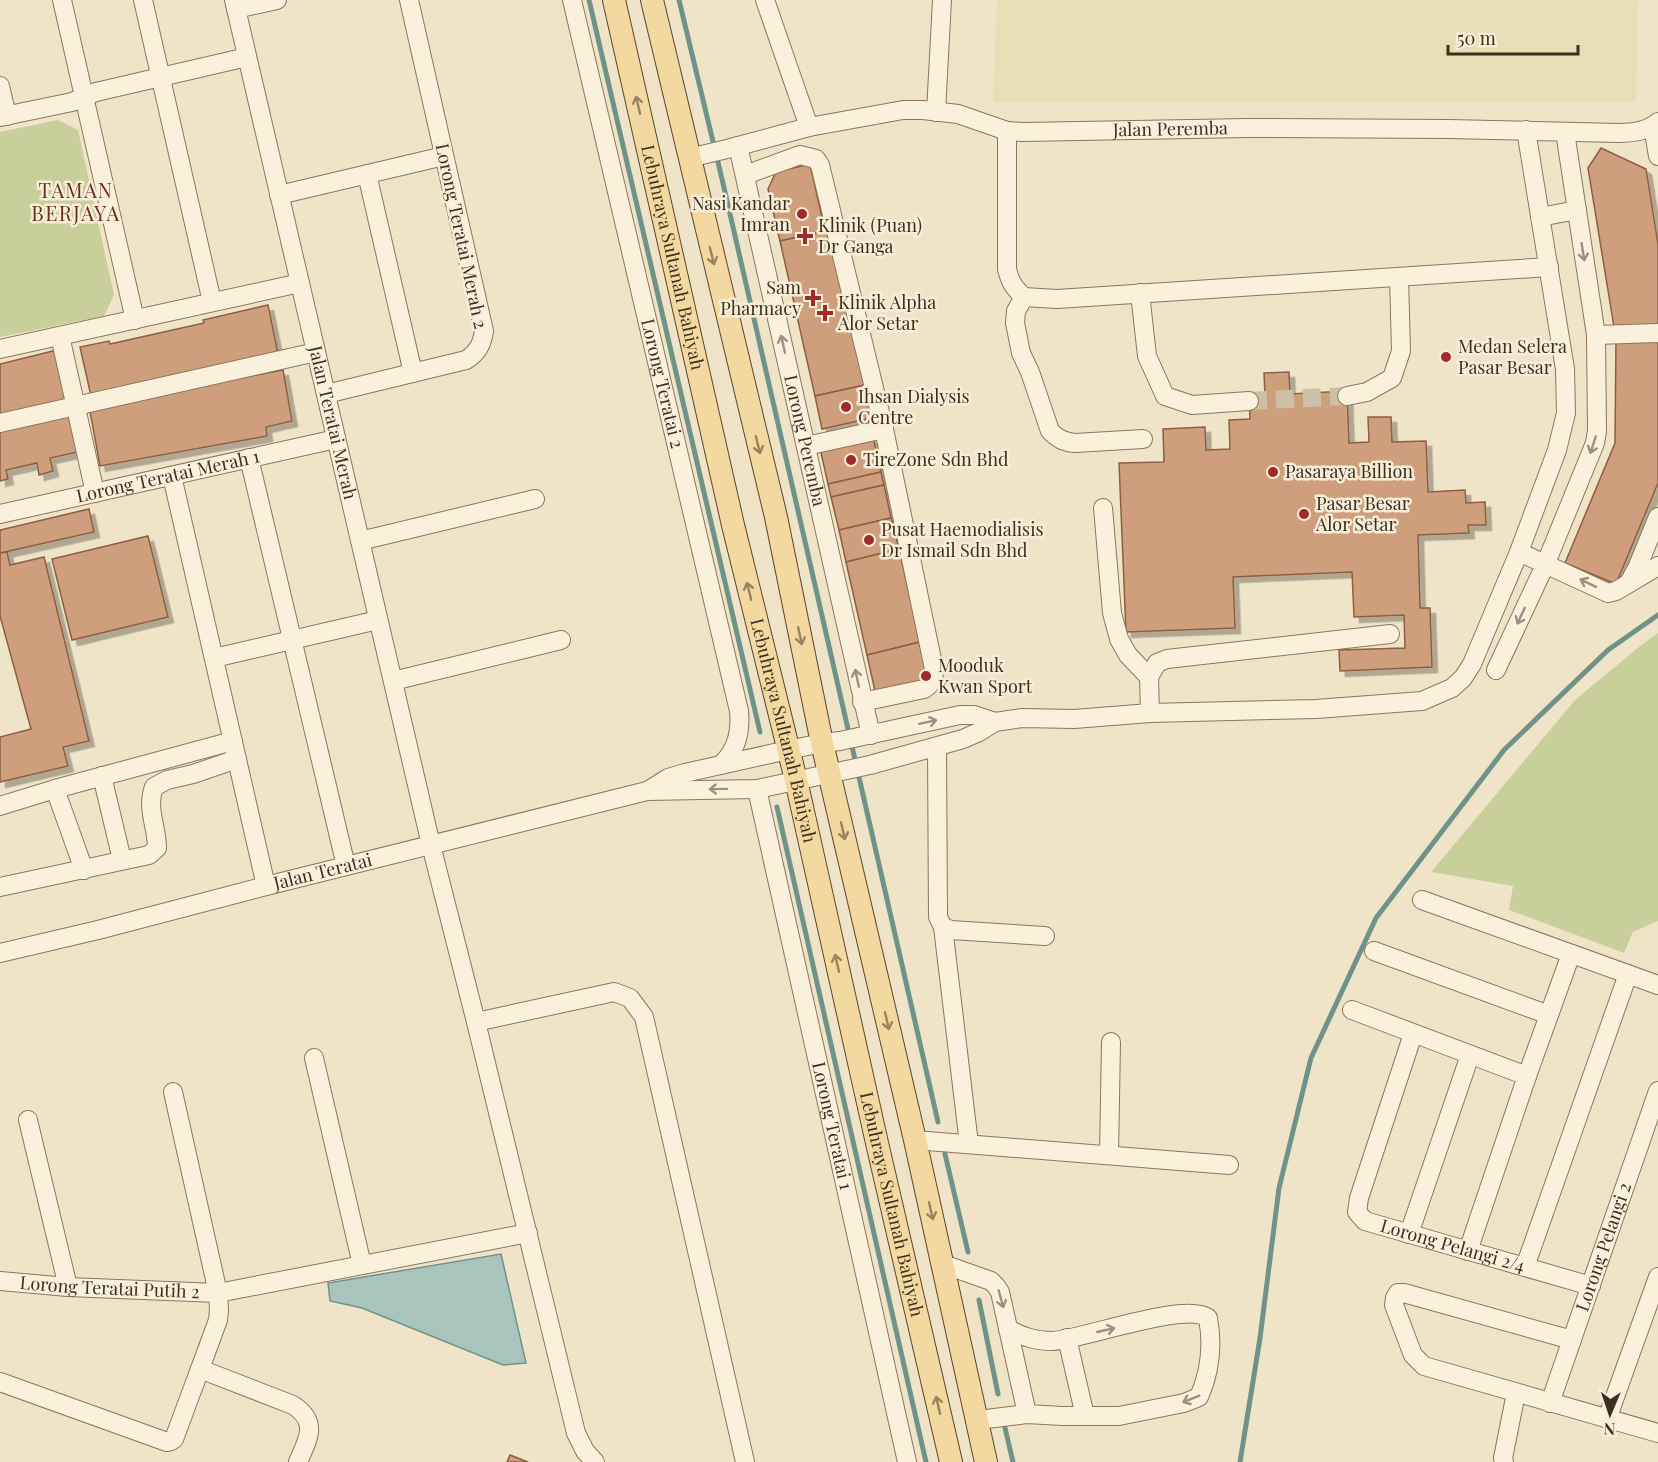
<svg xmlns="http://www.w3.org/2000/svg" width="1658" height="1462" font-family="'Playfair Display',serif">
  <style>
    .farmland { fill: #e6deb5 }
    .green { fill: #c9cf9b }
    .water { fill: #a9c4bc; stroke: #6f938a; stroke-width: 1.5 }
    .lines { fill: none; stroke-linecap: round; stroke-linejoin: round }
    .stream { stroke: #6f938a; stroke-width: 5 }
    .building { fill: #cf9f7d; stroke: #8d5f41; stroke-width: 1.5; filter: url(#shadow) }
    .minor-tunnel { stroke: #ccc0a6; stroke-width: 18; stroke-dasharray: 18 9; stroke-linecap: butt }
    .minor-casing { stroke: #8d765c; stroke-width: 20 }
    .major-casing { stroke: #5b4430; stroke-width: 24 }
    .minor { stroke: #faf1dc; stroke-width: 18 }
    .major { stroke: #f3d9a0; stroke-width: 22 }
    .oneway { stroke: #988460 }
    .oneway2 { stroke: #9c907e }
    .poi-dot { fill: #9e2a2b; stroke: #f7eed8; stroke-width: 2 }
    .labels { text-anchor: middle; stroke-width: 5; stroke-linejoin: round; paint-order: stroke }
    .street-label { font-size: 18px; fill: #3d2e20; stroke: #f7eed8 }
    .poi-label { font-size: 18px; fill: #3d2e20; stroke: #f7eed8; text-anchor: start }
    .neighbourhood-label { font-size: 20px; letter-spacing: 1.5px; fill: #6b2e1e; stroke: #f7eed8 }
  </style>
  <defs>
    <filter id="shadow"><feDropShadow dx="5.5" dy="5.5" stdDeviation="0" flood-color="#0004"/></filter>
  </defs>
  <rect width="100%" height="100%" fill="#f0e4c8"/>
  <polygon class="farmland" points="997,0 1638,0 1636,102 993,102"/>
  <g class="green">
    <polygon points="58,120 78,130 114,295 104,316 0,337 0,132"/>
    <polygon points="1658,633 1658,921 1633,932 1624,953 1509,910 1513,886 1431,872 1576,699 1639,647"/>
  </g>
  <polygon class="water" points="501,1254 526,1363 503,1365 362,1308 330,1301 328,1283"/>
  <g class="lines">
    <g class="stream">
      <polyline points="589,0 760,732"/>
      <polyline points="679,0 722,179 938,1122"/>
      <polyline points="777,807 926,1462"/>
      <polyline points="945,1154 968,1252"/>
      <polyline points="979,1300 998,1394"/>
      <polyline points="1005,1428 1013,1462"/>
      <polyline points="1240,1462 1260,1338 1279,1188 1311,1058 1376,918 1504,750 1608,650 1658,615"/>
    </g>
  </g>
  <g class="building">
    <polygon points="1601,148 1646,169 1658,244 1658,327 1614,327 1588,168"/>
    <polygon points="810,164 825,231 780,241 768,189 776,172"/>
    <polygon points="834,229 869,384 815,396 780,241"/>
    <polygon points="268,305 278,354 91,396 80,347 109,341 110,344 204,323 203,320"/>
    <polygon points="1616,339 1658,339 1658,483 1616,584 1565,563 1615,443"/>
    <polygon points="57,350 70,401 0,418 0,364"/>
    <polygon points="283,370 292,421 266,427 267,436 100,466 89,406"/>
    <polygon points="1289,372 1290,394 1347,391 1349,443 1369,442 1368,417 1391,417 1392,442 1426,441 1428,492 1465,490 1466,503 1485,502 1486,525 1468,525 1469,533 1418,535 1420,608 1430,608 1432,667 1340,671 1339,650 1405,648 1404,615 1354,617 1352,572 1233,577 1235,628 1126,632 1119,463 1164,462 1163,429 1205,427 1206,450 1230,449 1229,420 1250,419 1249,396 1265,396 1264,373"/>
    <polygon points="869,384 876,417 822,429 815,396"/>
    <polygon points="72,410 82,451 50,458 53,471 39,475 37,463 6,470 8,479 0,481 0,427"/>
    <polygon points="873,437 881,472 828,484 820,448"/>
    <polygon points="881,472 884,485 831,497 828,484"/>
    <polygon points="884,485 891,518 839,530 831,497"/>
    <polygon points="89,509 94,532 0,553 0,530"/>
    <polygon points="891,518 899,549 846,562 839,530"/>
    <polygon points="148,536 168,617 72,640 52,559"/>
    <polygon points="899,549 920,642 867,655 846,562"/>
    <polygon points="7,552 10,565 44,557 89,741 63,747 68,766 0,782 0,737 31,729 0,616 0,553"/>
    <polygon points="920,642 928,679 875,691 867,655"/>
    <polygon points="510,1455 528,1462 507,1462"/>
  </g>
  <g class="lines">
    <polyline class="minor-tunnel" points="1249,401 1347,396"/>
    <g class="minor-casing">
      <g id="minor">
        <polyline points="62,0 135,320"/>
        <polyline points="143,0 212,302"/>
        <path id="s1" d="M234,0L431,845L476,1022L576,1433L585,1451L595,1462"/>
        <path id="s2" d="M572,0L739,711C741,732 737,750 721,765"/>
        <polyline points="765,0 809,127"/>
        <polyline points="236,9 277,0"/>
        <polyline points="0,86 7,116"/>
        <polyline points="936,112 942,0"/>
        <polyline points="0,117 72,102 96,92 247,57"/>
        <polyline points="1653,126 1658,156"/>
        <path d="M1007,131V269C1010,282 1014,288 1024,297L1057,299L1549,267"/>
        <path id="s3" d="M738,146L871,735"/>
        <path id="s4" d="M689,158L727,149L809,127L903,110H923L958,114L1007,131L1023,132L1247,128L1449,129L1619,133C1633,133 1648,131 1658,122"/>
        <polyline points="367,174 413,373"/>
        <path d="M745,175L800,155L816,159L820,165L884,429L934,669C934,679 933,683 924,689L862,702"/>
        <polyline points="279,195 444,156"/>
        <polyline points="1540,217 1577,210"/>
        <polyline points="1140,293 1147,356 1165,396 1192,405 1249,401"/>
        <path d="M1024,297L1016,311L1015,323L1021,353L1030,372L1050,431C1058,439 1064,442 1075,443L1143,439"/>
        <polyline points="1596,335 1658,333"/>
        <polyline points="60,336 95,493"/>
        <polyline points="0,349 300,283"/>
        <path d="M326,394L466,360C477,353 482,345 484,331L409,0"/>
        <polyline points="1347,396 1367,392 1392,378 1401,351 1399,277"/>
        <polyline points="0,423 316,352"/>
        <polyline points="806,446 884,429"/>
        <polyline points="249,458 346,866"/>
        <polyline points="172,476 266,886"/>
        <polyline points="1103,508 1112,613 1119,639 1128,655 1149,677"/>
        <path id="s5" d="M0,514L336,439"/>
        <polyline points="360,541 535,499"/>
        <polyline points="1519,552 1608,593 1616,591 1658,566"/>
        <polyline points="1629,583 1638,566 1658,517"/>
        <polyline points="214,658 378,620"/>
        <polyline points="1496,670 1546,563 1595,443 1597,431 1596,335 1565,132"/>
        <polyline points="393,681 561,640"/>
        <polyline points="1150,713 1149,677 1157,663 1167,659 1390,634"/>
        <polyline points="937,747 938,917 943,927 951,930 1045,936"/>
        <polyline points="102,776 122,860"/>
        <polyline points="55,789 84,870"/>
        <path id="s6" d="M757,789L907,1462"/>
        <polyline points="649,790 668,778 685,773 788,750 822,743 840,741 960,715 974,715 995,722"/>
        <polyline points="0,806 55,789 233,741"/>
        <path d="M0,887L149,855L157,848C157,826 146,809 154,787L167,780L193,774L237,759"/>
        <polyline points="1422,900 1658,985"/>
        <polyline points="943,927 969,1144"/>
        <polyline points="1374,951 1549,1015"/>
        <path id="s7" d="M0,953L98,930L266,886L647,791L757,789L870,765L963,739L979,732L995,722L1022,718L1074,719L1150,713L1316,709L1422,701L1452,688L1463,678L1472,664L1519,552L1557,450L1566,413L1565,369L1526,130"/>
        <polyline points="1352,1010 1527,1076"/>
        <polyline points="476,1022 614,992 630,998 644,1017 745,1462"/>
        <path id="s8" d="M1413,1034L1359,1198L1357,1212L1365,1221L1591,1286"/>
        <polyline points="314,1058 362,1265"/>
        <path d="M173,1092L218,1293L219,1310L218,1320L200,1369L293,1405C319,1422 308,1439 298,1462"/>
        <polyline points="28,1120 68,1287"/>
        <polyline points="915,1140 1229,1165"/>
        <polyline points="1109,1155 1111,1042"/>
        <polyline points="1409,1234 1470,1055"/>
        <polyline points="1468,1251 1527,1076 1571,954"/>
        <polyline points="943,1264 991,1281 996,1286 1000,1292 1027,1414"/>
        <polyline points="1525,1267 1628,974"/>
        <path id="s9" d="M0,1281L68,1287L218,1293L528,1233"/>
        <polyline points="1067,1338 1085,1416"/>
        <polyline points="1572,1340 1404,1293 1398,1293 1395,1298 1394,1305 1413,1355 1424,1366 1658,1433"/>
        <polyline points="0,1382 167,1442 171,1441 174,1439 200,1369"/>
        <path id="s10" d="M1550,1403L1658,1091"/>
        <polyline points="1607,1419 1658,1277"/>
        <path d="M978,1420L1027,1414L1062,1416H1119L1184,1403L1199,1397C1210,1372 1213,1345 1208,1318C1186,1301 1084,1339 1053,1341C1035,1341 1024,1337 1008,1329"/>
        <polyline points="1504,1462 1503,1458 1516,1393"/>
      </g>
    </g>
    <g class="major-casing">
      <g id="major">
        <path id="s11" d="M614,0L733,525L796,780L877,1143L951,1462"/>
        <polyline points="652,0 776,517 822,743 915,1140 986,1462"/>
      </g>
    </g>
    <use href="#minor" class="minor"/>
    <use href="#major" class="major"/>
  </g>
  <defs><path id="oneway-shaft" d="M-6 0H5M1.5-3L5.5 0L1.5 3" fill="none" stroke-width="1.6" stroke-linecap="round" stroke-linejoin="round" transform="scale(1.5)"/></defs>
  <g class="oneway">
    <use href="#oneway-shaft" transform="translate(638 105) rotate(-103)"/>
    <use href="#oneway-shaft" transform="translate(712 256) rotate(76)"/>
    <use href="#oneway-shaft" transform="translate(758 445) rotate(76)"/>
    <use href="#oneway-shaft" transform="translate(749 591) rotate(-104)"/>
    <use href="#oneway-shaft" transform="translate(800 636) rotate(78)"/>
    <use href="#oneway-shaft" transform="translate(843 831) rotate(77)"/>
    <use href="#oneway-shaft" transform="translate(837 963) rotate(-103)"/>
    <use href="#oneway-shaft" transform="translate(887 1021) rotate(77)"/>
    <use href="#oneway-shaft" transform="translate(931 1211) rotate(77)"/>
    <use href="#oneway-shaft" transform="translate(938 1405) rotate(-103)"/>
  </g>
  <g class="oneway2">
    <use href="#oneway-shaft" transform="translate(1583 252) rotate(81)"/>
    <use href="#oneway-shaft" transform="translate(783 344) rotate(-103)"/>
    <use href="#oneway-shaft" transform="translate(1593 445) rotate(108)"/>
    <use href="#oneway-shaft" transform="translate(1588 583) rotate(-154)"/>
    <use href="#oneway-shaft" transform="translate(1521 616) rotate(115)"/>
    <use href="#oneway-shaft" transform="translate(857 678) rotate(-102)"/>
    <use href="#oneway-shaft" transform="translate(928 722) rotate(-12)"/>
    <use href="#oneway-shaft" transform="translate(718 789) rotate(179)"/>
    <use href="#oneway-shaft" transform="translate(1001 1299) rotate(75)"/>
    <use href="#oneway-shaft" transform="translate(1106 1330) rotate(-13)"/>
    <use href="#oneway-shaft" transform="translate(1191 1399) rotate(158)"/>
  </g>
  <g class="poi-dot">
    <circle cx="802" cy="214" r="6"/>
    <path d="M802 227h6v6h6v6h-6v6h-6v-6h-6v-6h6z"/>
    <path d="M810 289h6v6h6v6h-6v6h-6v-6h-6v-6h6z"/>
    <path d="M822 304h6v6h6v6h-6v6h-6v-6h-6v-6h6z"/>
    <circle cx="1446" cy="357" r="6"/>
    <circle cx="846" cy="407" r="6"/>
    <circle cx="851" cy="460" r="6"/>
    <circle cx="1273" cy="472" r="6"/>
    <circle cx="1304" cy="514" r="6"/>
    <circle cx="869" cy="540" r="6"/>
    <circle cx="926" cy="676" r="6"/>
  </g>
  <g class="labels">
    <g class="street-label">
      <text dy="6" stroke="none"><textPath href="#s4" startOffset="490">Jalan Peremba</textPath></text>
      <text transform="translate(461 236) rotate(78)" y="6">Lorong Teratai Merah 2</text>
      <text dy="6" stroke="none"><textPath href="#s11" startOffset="264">Lebuhraya Sultanah Bahiyah</textPath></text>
      <text dy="6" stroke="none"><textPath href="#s2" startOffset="394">Lorong Teratai 2</textPath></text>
      <text dy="6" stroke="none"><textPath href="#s1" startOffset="434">Jalan Teratai Merah</textPath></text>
      <text dy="6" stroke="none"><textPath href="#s3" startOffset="302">Lorong Peremba</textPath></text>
      <text dy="6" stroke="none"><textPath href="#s5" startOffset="172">Lorong Teratai Merah 1</textPath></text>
      <text dy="6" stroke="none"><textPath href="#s11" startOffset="750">Lebuhraya Sultanah Bahiyah</textPath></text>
      <text dy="6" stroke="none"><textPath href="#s7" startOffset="333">Jalan Teratai</textPath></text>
      <text dy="6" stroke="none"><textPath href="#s6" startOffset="345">Lorong Teratai 1</textPath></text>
      <text dy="6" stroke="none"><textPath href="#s11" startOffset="1236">Lebuhraya Sultanah Bahiyah</textPath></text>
      <text dy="6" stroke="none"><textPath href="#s8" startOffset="290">Lorong Pelangi 2/4</textPath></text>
      <text dy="6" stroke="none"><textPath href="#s10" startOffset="165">Lorong Pelangi 2</textPath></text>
      <text dy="6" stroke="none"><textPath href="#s9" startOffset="110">Lorong Teratai Putih 2</textPath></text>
    </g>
    <g class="poi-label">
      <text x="790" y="210" text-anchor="end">Nasi Kandar<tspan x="790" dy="21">Imran</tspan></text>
      <text x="818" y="232">Klinik (Puan)<tspan x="818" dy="21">Dr Ganga</tspan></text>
      <text x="801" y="294" text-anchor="end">Sam<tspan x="801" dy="21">Pharmacy</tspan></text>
      <text x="838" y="309">Klinik Alpha<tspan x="838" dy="21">Alor Setar</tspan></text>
      <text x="1458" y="353">Medan Selera<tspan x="1458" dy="21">Pasar Besar</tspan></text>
      <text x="858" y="403">Ihsan Dialysis<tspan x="858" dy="21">Centre</tspan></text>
      <text x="863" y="466">TireZone Sdn Bhd</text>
      <text x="1285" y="478">Pasaraya Billion</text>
      <text x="1316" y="510">Pasar Besar<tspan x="1316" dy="21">Alor Setar</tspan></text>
      <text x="881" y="536">Pusat Haemodialisis<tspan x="881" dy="21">Dr Ismail Sdn Bhd</tspan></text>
      <text x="938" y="672">Mooduk<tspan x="938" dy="21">Kwan Sport</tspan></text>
    </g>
    <g class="neighbourhood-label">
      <text x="76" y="198">TAMAN<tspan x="76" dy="23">BERJAYA</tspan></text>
    </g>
  </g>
  <g transform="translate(1610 1414) rotate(182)" stroke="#f7eed8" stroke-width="4.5" paint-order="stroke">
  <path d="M0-4.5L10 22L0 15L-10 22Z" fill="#3d2e20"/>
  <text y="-9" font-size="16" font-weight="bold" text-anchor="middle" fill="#3d2e20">N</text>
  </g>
  <path d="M1448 45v9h130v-9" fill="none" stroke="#3d2e20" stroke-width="3"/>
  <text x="1457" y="45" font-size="18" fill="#3d2e20" stroke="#f7eed8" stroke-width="4.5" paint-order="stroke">50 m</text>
</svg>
